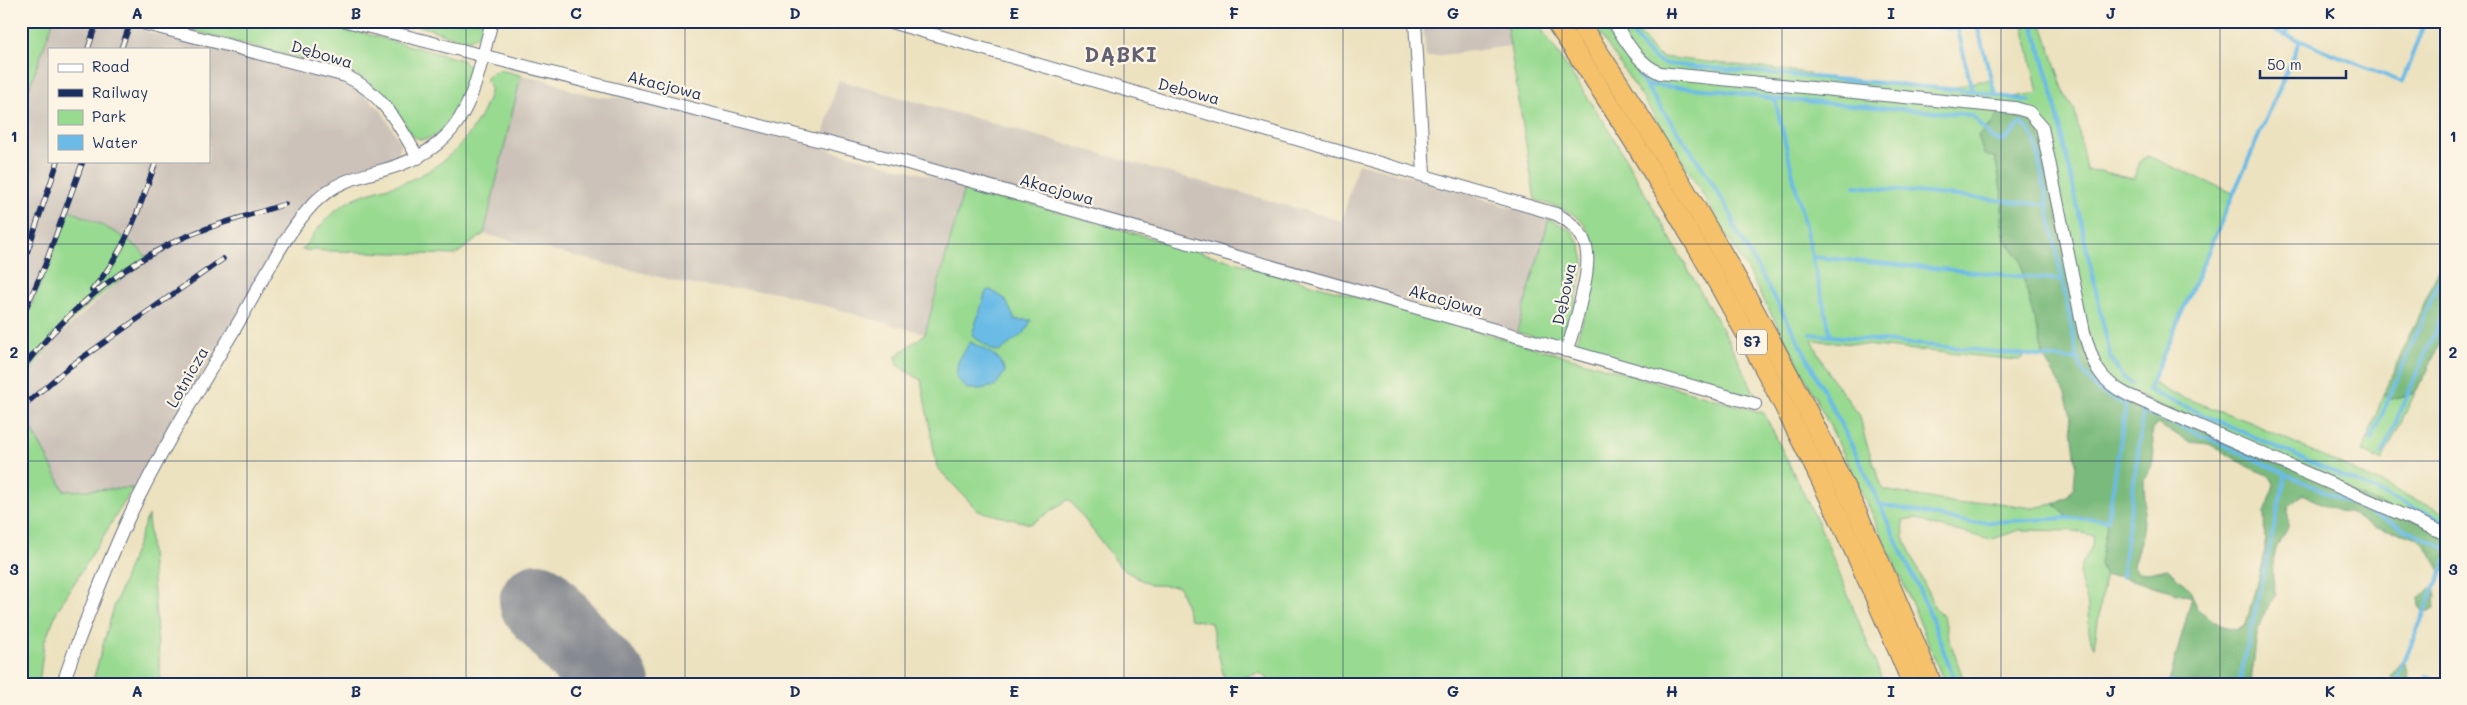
<svg xmlns="http://www.w3.org/2000/svg" width="2467" height="705" font-family="Mali,sans-serif">
  <style>
    .industrial { fill: #ccc2b9; fill-rule: evenodd }
    .green { fill: #99da91; stroke: #5a8478 }
    .forest { fill: #7aba7b; stroke: #4a746c; fill-rule: evenodd }
    .water { fill: #6bbbe6; stroke: #4375a2 }
    .lines { fill: none; stroke-linecap: round; stroke-linejoin: round }
    .stream { stroke: #6bbbe6; stroke-width: 4 }
    .runway { stroke: #84888f; stroke-width: 78 }
    .minor-casing { stroke: #646e80; stroke-width: 14 }
    .highway-casing { stroke: #646e80; stroke-width: 21 }
    .minor { stroke: #fff; stroke-width: 12 }
    .highway { stroke: #f5c16b; stroke-width: 19 }
    .rail-casing { stroke: #1b2f5e; stroke-width: 5.5 }
    .rail { stroke: #fcf5e5; stroke-width: 4; stroke-dasharray: 11; stroke-linecap: butt }
    .grid { fill: none; stroke: #1b2f5e; stroke-width: 1; stroke-opacity: 0.55 }
    .labels { text-anchor: middle; stroke-width: 4.5; stroke-linejoin: round; paint-order: stroke }
    .shield { fill: #fcf5e5; stroke: #5e6a86; stroke-width: 1 }
    .shield-label { font-size: 15px; font-weight: bold; fill: #1b2f5e }
    .street-label { font-size: 16px; fill: #1b2f5e; stroke: #fcf5e5 }
    .district-label { font-size: 21px; font-weight: bold; letter-spacing: 1px; fill: #626073; stroke: #fcf5e5 }
    .neatline { fill: none; stroke: #1b2f5e; stroke-width: 2 }
    .grid-label { font-size: 16px; text-anchor: middle; font-weight: bold; fill: #1b2f5e }
  </style>
  <rect width="100%" height="100%" fill="#fcf5e5"/>
  <filter id="ink" filterUnits="userSpaceOnUse"><feTurbulence type="fractalNoise" baseFrequency=".02" numOctaves="2"/><feDisplacementMap in="SourceGraphic" scale="10" xChannelSelector="R" yChannelSelector="G"/><feConvolveMatrix kernelMatrix="1 2 1 2 8 2 1 2 1" color-interpolation-filters="sRGB"/></filter>
  <filter id="wash" filterUnits="userSpaceOnUse"><feTurbulence type="fractalNoise" baseFrequency=".0096" numOctaves="4" result="noise"/><feDisplacementMap in="SourceGraphic" scale="20" xChannelSelector="R" yChannelSelector="G"/><feGaussianBlur stdDeviation="1.12" result="paint"/><feColorMatrix in="noise" values="0 0 0 0 0 0 0 0 0 0 0 0 0 0 0 0 0 1.4 0 .05"/><feComposite in="paint" operator="in"/></filter>
  <g filter="url(#wash)">
    <rect width="100%" height="100%" fill="#ece2c0"/>
    <g class="industrial">
      <path d="M53,21H147L144,31L343,81L358,89L381,110L401,144L398,154L393,159L359,168L337,177L316,192L302,208L133,488L64,491L24,414L23,393L29,376L52,342L116,284L148,261L143,252L101,225L21,364V111ZM49,49H209V161H49Z"/>
      <polygon points="1423,21 1506,21 1511,46 1426,57"/>
      <polygon points="521,75 544,79 571,90 600,97 627,98 688,113 965,185 925,334 776,292 692,285 484,234"/>
      <polygon points="838,80 1342,221 1358,163 1420,179 1549,219 1517,332 823,136"/>
    </g>
    <g class="green">
      <polygon points="21,21 53,21 21,111"/>
      <path d="M170,21H319L462,60C467,64 470,67 471,73C474,94 436,156 412,135C392,104 380,85 346,70L177,27Z"/>
      <path d="M406,21H487C482,33 474,40 462,40Z"/>
      <path d="M1506,21H1536L1608,128L1728,340L1757,398L1574,348C1585,309 1617,242 1571,213C1560,207 1547,204 1535,200Z"/>
      <path d="M1591,21H1630L1655,53L1662,57L1808,73L1818,77L1951,89L1970,83L1991,79L1995,94L2014,97L2038,93L2022,21H2041L2065,95L2075,111L2086,170L2100,171L2133,179L2141,160L2148,156L2233,193L2151,382L2171,393L2250,422L2446,514V534L2106,381L2002,107L1991,125L1984,129L1995,156L2003,200L2001,218L2005,239L2021,260L2023,276L2044,357L2026,355L2019,360L1812,340L1830,376L1860,416L1865,439L1883,490L1963,504L1985,501L2032,508L2054,504L2069,518L2108,520L2100,563L2105,576L2094,647C2086,634 2090,616 2087,601C2085,593 2080,583 2080,575C2080,559 2094,551 2094,536L2076,531L2019,530L1990,540L1974,535L1935,526L1915,518L1903,520L1904,538L1935,608L1944,617L1949,638L1965,684H1945C1853,451 1733,227 1591,21Z"/>
      <path d="M499,70L521,75L484,234L455,255L302,250C312,237 322,222 334,212C352,195 376,191 399,184C438,172 471,141 486,104C489,96 494,86 485,80L490,74Z"/>
      <polygon points="965,185 1764,413 1822,531 1884,684 1273,684 1260,673 1225,682 1211,623 1190,619 1179,586 1150,585 1122,569 1069,499 1031,524 978,511 937,467 921,380 897,365 896,356 925,334"/>
      <path d="M70,210C91,221 139,239 148,261C108,286 11,359 24,413C26,421 33,430 36,437C46,455 55,473 64,491L133,488L57,611L44,643L39,684H21V332Z"/>
      <polygon points="1549,219 1571,230 1580,244 1584,261 1571,321 1563,345 1517,332"/>
      <polygon points="2384,393 2388,400 2415,393 2382,461 2363,451"/>
      <polygon points="148,515 161,684 92,684 113,610"/>
    </g>
    <g class="forest">
      <path d="M2002,107L2035,116L2084,332L2106,381L2446,534V570L2441,573L2427,548L2417,538L2403,533L2375,528L2348,512L2338,511L2303,495C2282,508 2290,507 2288,527C2287,532 2282,536 2280,540C2271,557 2271,578 2276,595C2251,627 2258,648 2250,684L2169,682L2192,597L2117,576H2105L2100,564L2108,520L2069,518L2054,504L2068,496L2074,487L2076,463L2070,412L2065,394L2044,357L2023,276L2021,260L2005,239L2001,218L2003,200L1995,157L1984,155L1978,136L1991,125ZM2157,424L2190,442L2209,444L2253,469L2270,476L2274,484L2269,502L2264,512L2265,551L2246,625L2235,629L2220,625L2197,609L2190,589L2167,569L2148,573L2138,572L2133,565L2141,538L2145,503L2144,478C2158,462 2153,449 2152,430Z"/>
      <polygon points="2446,254 2446,328 2428,370 2415,393 2388,400 2384,393"/>
      <polygon points="2435,587 2437,597 2435,608 2424,613 2419,606 2418,597"/>
      <polygon points="2405,659 2409,677 2405,684 2393,684 2391,675"/>
    </g>
    <g class="water">
      <polygon points="991,290 1005,299 1015,320 1031,320 1025,332 999,352 991,349 972,335 986,291"/>
      <path d="M970,342C984,349 1001,355 1005,372L995,386L980,389H967L956,377L958,362Z"/>
    </g>
    <g class="lines">
      <g class="stream">
        <polyline points="1603,21 1629,61"/>
        <path d="M1625,21C1636,38 1646,58 1666,64L1972,91L2030,101"/>
        <polyline points="1884,21 1958,29"/>
        <polyline points="1956,21 1972,91"/>
        <polyline points="1976,21 1995,94"/>
        <polyline points="2032,21 2051,86 2110,355 2122,377 2133,384"/>
        <polyline points="2252,21 2402,82 2425,21"/>
        <polyline points="2286,35 2292,21"/>
        <polyline points="2300,41 2148,390 2446,522"/>
        <polyline points="1639,76 1703,168 1732,216 1734,226 1797,338 1861,464 1928,609 1956,684"/>
        <polyline points="1645,85 1717,90 1775,99 1972,115 1992,138 2000,141 2006,139 2021,123 2028,129 2035,141 2079,366 2098,391 2126,405 2108,520 2069,518 1972,523 1879,504"/>
        <polyline points="1775,99 1831,336"/>
        <polyline points="1855,186 2048,205"/>
        <polyline points="1812,257 2062,280"/>
        <polyline points="1811,334 2078,360"/>
        <polyline points="2371,440 2446,265"/>
        <polyline points="2382,454 2446,306"/>
        <polyline points="2122,577 2143,411 2217,442 2446,548"/>
        <polyline points="2427,676 2446,684"/>
        <polyline points="2169,682 2176,684"/>
        <polyline points="2239,684 2286,473"/>
        <polyline points="2395,684 2446,560"/>
      </g>
      <polyline class="runway" points="538,602 611,684"/>
    </g>
  </g>
  <g filter="url(#ink)">
    <g class="lines">
      <g class="minor-casing">
        <g id="minor">
          <path d="M147,21L146,24L346,76C382,93 399,124 418,158"/>
          <polyline points="346,21 904,162 1755,404"/>
          <path d="M887,21L1556,214C1593,233 1591,259 1582,295C1578,314 1573,333 1566,351"/>
          <polyline points="1415,21 1424,174"/>
          <path d="M1613,21C1626,41 1637,63 1660,73L2015,108L2029,112L2042,127L2084,332C2093,364 2098,380 2128,395L2446,534"/>
          <path d="M63,684C70,661 79,640 87,618C100,585 113,551 128,519C160,452 199,389 237,325C261,285 282,237 314,203C337,180 358,177 387,169C469,145 473,92 492,21"/>
        </g>
      </g>
      <g class="highway-casing">
        <g id="highway">
          <path d="M1555,21C1697,229 1816,450 1912,684"/>
          <path d="M1578,21C1719,230 1837,450 1932,684"/>
        </g>
      </g>
      <use href="#minor" class="minor"/>
      <use href="#highway" class="highway"/>
      <g class="rail-casing">
        <g id="rail">
          <polyline points="88,49 97,21"/>
          <polyline points="121,49 131,21"/>
          <polyline points="21,270 58,161"/>
          <path d="M92,290C125,252 140,208 156,161"/>
          <polyline points="21,319 45,265 83,161"/>
          <path d="M21,370C58,321 109,275 164,247C201,227 246,217 285,204"/>
          <polyline points="21,408 69,367 223,259"/>
        </g>
      </g>
      <use href="#rail" class="rail"/>
    </g>
  </g>
  <path class="grid" d="M247,21V684M466,21V684M685,21V684M905,21V684M1124,21V684M1343,21V684M1562,21V684M1782,21V684M2001,21V684M2220,21V684M21,244H2446M21,461H2446"/>
  <g class="labels">
    <rect class="shield" x="1737" y="329.5" width="30" height="25" rx="4"/>
    <g class="shield-label">
      <text x="1752" y="347">S7</text>
    </g>
    <g class="street-label">
      <text transform="translate(322 54) rotate(16)" y="6">Dębowa</text>
      <text transform="translate(665 85) rotate(14)" y="6">Akacjowa</text>
      <text transform="translate(1189 91) rotate(15)" y="6">Dębowa</text>
      <text transform="translate(1057 189) rotate(16)" y="6">Akacjowa</text>
      <text transform="translate(1564 294) rotate(-78)" y="6">Dębowa</text>
      <text transform="translate(1446 300) rotate(16)" y="6">Akacjowa</text>
      <text transform="translate(187 377) rotate(-60)" y="6">Lotnicza</text>
    </g>
    <g class="district-label">
      <text x="1121" y="62">DĄBKI</text>
    </g>
  </g>
  <rect width="2467" height="705" fill="none" stroke="#fcf5e5" stroke-width="55"/>
  <rect x="48" y="48" width="162" height="115" fill="#fcf5e5" stroke="#a2a6af"/>
  <rect x="58" y="64" width="25" height="8" fill="#ffffff" stroke="#a2a6af"/>
  <text x="92" y="72" font-size="15" fill="#1b2f5e">Road</text>
  <rect x="58" y="89" width="25" height="8" fill="#1b2f5e" stroke="#a2a6af"/>
  <text x="92" y="98" font-size="15" fill="#1b2f5e">Railway</text>
  <rect x="58" y="110" width="25" height="15" fill="#99da91" stroke="#a2a6af"/>
  <text x="92" y="122" font-size="15" fill="#1b2f5e">Park</text>
  <rect x="58" y="135" width="25" height="15" fill="#6bbbe6" stroke="#a2a6af"/>
  <text x="92" y="148" font-size="15" fill="#1b2f5e">Water</text>
  <path d="M2260 70v8h86v-8" fill="none" stroke="#1b2f5e" stroke-width="2.5"/>
  <text x="2267" y="70" font-size="15" fill="#1b2f5e" stroke="#fcf5e5" stroke-width="4" paint-order="stroke">50 m</text>
  <rect x="28" y="28" width="2412" height="650" class="neatline"/>
  <g class="grid-label">
    <text x="137" y="19">A</text>
    <text x="356" y="19">B</text>
    <text x="576" y="19">C</text>
    <text x="795" y="19">D</text>
    <text x="1014" y="19">E</text>
    <text x="1234" y="19">F</text>
    <text x="1453" y="19">G</text>
    <text x="1672" y="19">H</text>
    <text x="1891" y="19">I</text>
    <text x="2111" y="19">J</text>
    <text x="2330" y="19">K</text>
    <text x="14" y="142">1</text>
    <text x="2453" y="142">1</text>
    <text x="14" y="358">2</text>
    <text x="2453" y="358">2</text>
    <text x="14" y="575">3</text>
    <text x="2453" y="575">3</text>
    <text x="137" y="697">A</text>
    <text x="356" y="697">B</text>
    <text x="576" y="697">C</text>
    <text x="795" y="697">D</text>
    <text x="1014" y="697">E</text>
    <text x="1234" y="697">F</text>
    <text x="1453" y="697">G</text>
    <text x="1672" y="697">H</text>
    <text x="1891" y="697">I</text>
    <text x="2111" y="697">J</text>
    <text x="2330" y="697">K</text>
  </g>
</svg>
